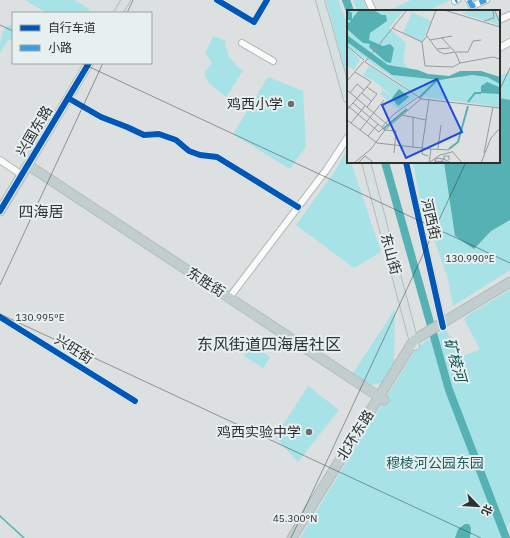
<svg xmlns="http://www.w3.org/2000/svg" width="510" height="538" font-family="'IBM Plex Sans','Noto Sans SC',sans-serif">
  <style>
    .green { fill: #a7e3e6 }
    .water { fill: #56b1b5 }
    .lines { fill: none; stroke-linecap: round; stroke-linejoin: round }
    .stream { stroke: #56b1b5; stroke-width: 1.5 }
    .river { stroke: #56b1b5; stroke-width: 8 }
    .minor-casing { stroke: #b4b7b7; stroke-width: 8 }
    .major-casing { stroke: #b9bbbb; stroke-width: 10 }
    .highway-casing { stroke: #b9bbbb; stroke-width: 11 }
    .minor { stroke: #fafafa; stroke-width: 6 }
    .major { stroke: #d7e0e1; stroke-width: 8 }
    .highway { stroke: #c0cecf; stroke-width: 9 }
    .quiet { stroke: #3d9de1; stroke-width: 5; stroke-dasharray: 10 5; stroke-linecap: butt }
    .cycleway-casing { stroke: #e7efef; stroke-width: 8 }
    .cycleway { stroke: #0057b8; stroke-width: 6 }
    .ticks { fill: none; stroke: #2d3030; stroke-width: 1; stroke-opacity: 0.45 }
    .poi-dot { fill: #6a6e6e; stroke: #e7efef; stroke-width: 1.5 }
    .labels { text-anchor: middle; stroke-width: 4; stroke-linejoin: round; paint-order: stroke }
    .poi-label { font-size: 14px; fill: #2d3030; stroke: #e7efef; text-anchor: end }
    .street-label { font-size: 14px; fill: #2d3030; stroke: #e7efef }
    .park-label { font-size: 14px; fill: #1e5e61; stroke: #e7efef }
    .neighbourhood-label { font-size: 15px; fill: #2e3434; stroke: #e7efef }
    .water-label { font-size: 15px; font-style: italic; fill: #0e5255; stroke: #e7efef }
    .quarter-label { font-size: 16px; fill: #2e3434; stroke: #e7efef }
    .inset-river { fill: none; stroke: #56b1b5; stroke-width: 2 }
    .inset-road { fill: none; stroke: #969a9a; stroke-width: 1 }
    .view { fill: #1d4ed8; fill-opacity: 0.15; stroke: #1d4ed8; stroke-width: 2 }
    .inset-edge { fill: none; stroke: #2d3030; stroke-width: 2 }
    .ticks-label { font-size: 10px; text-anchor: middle; fill: #2d3030; stroke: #e7efef; stroke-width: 4; stroke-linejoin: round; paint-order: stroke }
  </style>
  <rect width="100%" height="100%" fill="#dce0e0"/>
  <g class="green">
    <polygon points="25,0 74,0 90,9 87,13 47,13"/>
    <polygon points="326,0 338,0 348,26 348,83"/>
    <polygon points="353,0 363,0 368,11 357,11"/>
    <polygon points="411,0 450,0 427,11 388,11"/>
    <path d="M10,25L13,26V41L9,39L0,53C0,43 0,30 10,25Z"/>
    <path d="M213,36L226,41C224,53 234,64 243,71L226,97L209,83L204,74L212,62L205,54Z"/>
    <polygon points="510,71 510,270 453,306 447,276 420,199 413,162 499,162 499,77"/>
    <polygon points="268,77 303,91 306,146 290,169 233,134"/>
    <polygon points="347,150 348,162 351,162 381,252 354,268 296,225 337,168"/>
    <polygon points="510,290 510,522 501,538 300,538 417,347 446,329 461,357 480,349 464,319 466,318 465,317"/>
    <polygon points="395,309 394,363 382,383 370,385 353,373"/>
    <polygon points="251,345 270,357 263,368 244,356"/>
    <polygon points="308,386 339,410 298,462 275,437"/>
  </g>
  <g class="water">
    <polygon points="499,98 510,100 510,220 491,231 474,249 455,236 444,162 499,162"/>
    <polygon points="465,524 469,524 471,528 470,538 455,538 458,529"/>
  </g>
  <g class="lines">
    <polyline class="stream" points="0,516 24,538"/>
    <g class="river">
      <polyline points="346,0 350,11"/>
      <polyline points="385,162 449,390 506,538"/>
    </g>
    <g class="minor-casing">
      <g id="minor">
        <polyline points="217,0 254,22 267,0"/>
        <polyline points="368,0 373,11"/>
        <polyline points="469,0 472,6 486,0"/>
        <polyline points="455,1 457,0"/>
        <polyline points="499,20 510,15"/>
        <polyline points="242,43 273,61"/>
        <polyline points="499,48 510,42"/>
        <polyline points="68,98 101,117 127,127 144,135 159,134 176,140 189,151 200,155 217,157 298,207"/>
        <polyline points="0,160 22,175"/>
        <polyline points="406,162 443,326"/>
        <polyline points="229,298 327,169 348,137"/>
        <polyline points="0,317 135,401"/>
      </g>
    </g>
    <g class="major-casing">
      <g id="major">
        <polyline points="320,0 348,99"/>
        <polyline points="118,13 126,0"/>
        <polyline points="366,162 415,346"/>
        <polyline points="28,165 89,63"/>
      </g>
    </g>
    <g class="highway-casing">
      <g id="highway">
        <polyline points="0,211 28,165 384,400"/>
        <polyline points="292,538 414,340 510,282"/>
      </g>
    </g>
    <use href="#minor" class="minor"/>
    <use href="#major" class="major"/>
    <use href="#highway" class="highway"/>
    <g class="quiet">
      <polyline points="469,0 472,6 486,0"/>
      <polyline points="455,1 457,0"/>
    </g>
    <g class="cycleway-casing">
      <g id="cycleway">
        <polyline points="217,0 254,22 267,0"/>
        <polyline points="68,98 101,117 127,127 144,135 159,134 176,140 189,151 200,155 217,157 298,207"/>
        <polyline points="406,162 443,327"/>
        <polyline points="0,211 89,63"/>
        <polyline points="0,317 135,401"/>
      </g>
    </g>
    <use href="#cycleway" class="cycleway"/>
  </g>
  <path class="ticks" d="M127,13L133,0M0,25L13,31M81,63L510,263M499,91L510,68M0,285L103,63M0,314L481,538M291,538L466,162"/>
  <g class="poi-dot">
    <circle cx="291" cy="104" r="4"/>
    <circle cx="309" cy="432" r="4"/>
  </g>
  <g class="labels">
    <g class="poi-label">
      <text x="283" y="109">鸡西小学</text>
      <text x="301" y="437">鸡西实验中学</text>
    </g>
    <g class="street-label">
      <text transform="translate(34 131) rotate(-59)" y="5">兴国东路</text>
      <text transform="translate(431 219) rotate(77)" y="5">河西街</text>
      <text transform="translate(391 254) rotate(75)" y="5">东山街</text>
      <text transform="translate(206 282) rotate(33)" y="5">东胜街</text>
      <text transform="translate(74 349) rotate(32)" y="5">兴旺街</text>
      <text transform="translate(355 435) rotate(-58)" y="5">北环东路</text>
    </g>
    <g class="park-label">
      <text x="435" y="468">穆棱河公园东园</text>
    </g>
    <g class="neighbourhood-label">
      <text x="41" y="217">四海居</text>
    </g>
    <g class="water-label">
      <text transform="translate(455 360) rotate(74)" y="5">矿棱河</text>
    </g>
    <g class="quarter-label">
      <text x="269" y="350">东风街道四海居社区</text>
    </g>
  </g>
  <g transform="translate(347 10)">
    <rect width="153" height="153" fill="#dce0e0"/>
    <path d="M0,0H57L42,18L59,33L56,52L62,59L46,56L45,65L93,70L109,69L119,65L140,67L153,74V97L72,86V82L70,85L0,36ZM125,0H146L153,8V23L150,14L114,3ZM65,2L84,11L75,32L56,23ZM0,37L13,49L7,60L0,55ZM22,56L69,86L46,105L51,99L33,84L36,80L42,85L43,84L26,70L16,66Z" fill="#a7e3e6"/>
    <path d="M0,0L5,3V9L12,0H27L35,5H39L40,11L23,23L22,30L36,36L43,34L47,38L44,53L39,52L22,37L23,34L16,33L0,19V14L4,11L0,9ZM0,25L41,55L71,60L81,64L102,66L113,61H134L153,67V74L140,67L125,65L93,70L45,65L0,32ZM140,72L152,77V84L134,83V76ZM52,79L62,87L51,96L45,88Z" fill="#56b1b5"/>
    <path class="inset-river" d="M72,88L91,69M121,92L128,83H134M36,119L60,99M102,139L111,132L121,96"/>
    <path class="inset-road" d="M60,0L18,52L75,89L153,98M97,0L153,17M107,0H121M148,1L153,13M137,11L147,8L146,0M45,18L75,32L80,26L91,41L97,44L108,42L113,53L146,47L153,49M79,26L89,0M94,27L108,42M83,30L105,26M75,32L78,56L106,57L113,53M0,36L17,50M90,39L103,38M109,42H121L126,31L134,30M0,71L17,51M0,80L42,116M3,83L10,74L17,80M15,83L24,91M82,89L75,138L84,139L82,153M6,93L38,120L49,121L47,143M0,95L32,122L36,118M20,97L30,84L20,77M0,100L24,72L8,62M55,105L79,110M0,110L30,133L75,138M4,113L18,96M35,117L46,105L71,87M13,120L37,90M21,126L31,114M66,137V107M76,138L75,144L81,146M84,139L102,140M91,139L94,115M105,141L115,153M137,143L146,97M87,151L99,152M83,152L93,145L105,142M7,153L24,139L38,120L75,88M11,153L18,146L27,153M88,153L89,148L97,149V146H102V150M92,153L97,149L104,153M134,153L144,128L153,118"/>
    <path class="view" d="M90,69L115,122L59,148L35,95Z"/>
    <rect width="153" height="153" class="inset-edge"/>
  </g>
  <g class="ticks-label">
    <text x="470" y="262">130.990°E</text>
    <text x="40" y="321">130.995°E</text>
    <text x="295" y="522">45.300°N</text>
  </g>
  <rect x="12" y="12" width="140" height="52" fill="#e7efef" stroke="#9da3a3"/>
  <rect x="20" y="25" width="20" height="6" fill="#0057b8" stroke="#9da3a3"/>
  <text x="48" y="32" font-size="12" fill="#2d3030">自行车道</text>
  <rect x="20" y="45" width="20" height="6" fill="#3d9de1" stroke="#9da3a3"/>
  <text x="48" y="52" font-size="12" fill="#2d3030">小路</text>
  <g transform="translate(478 506) rotate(115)" stroke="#e7efef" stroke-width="3" paint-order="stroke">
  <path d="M0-3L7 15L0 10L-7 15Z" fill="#2d3030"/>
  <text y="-6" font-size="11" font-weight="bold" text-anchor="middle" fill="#2d3030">北</text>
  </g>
</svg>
